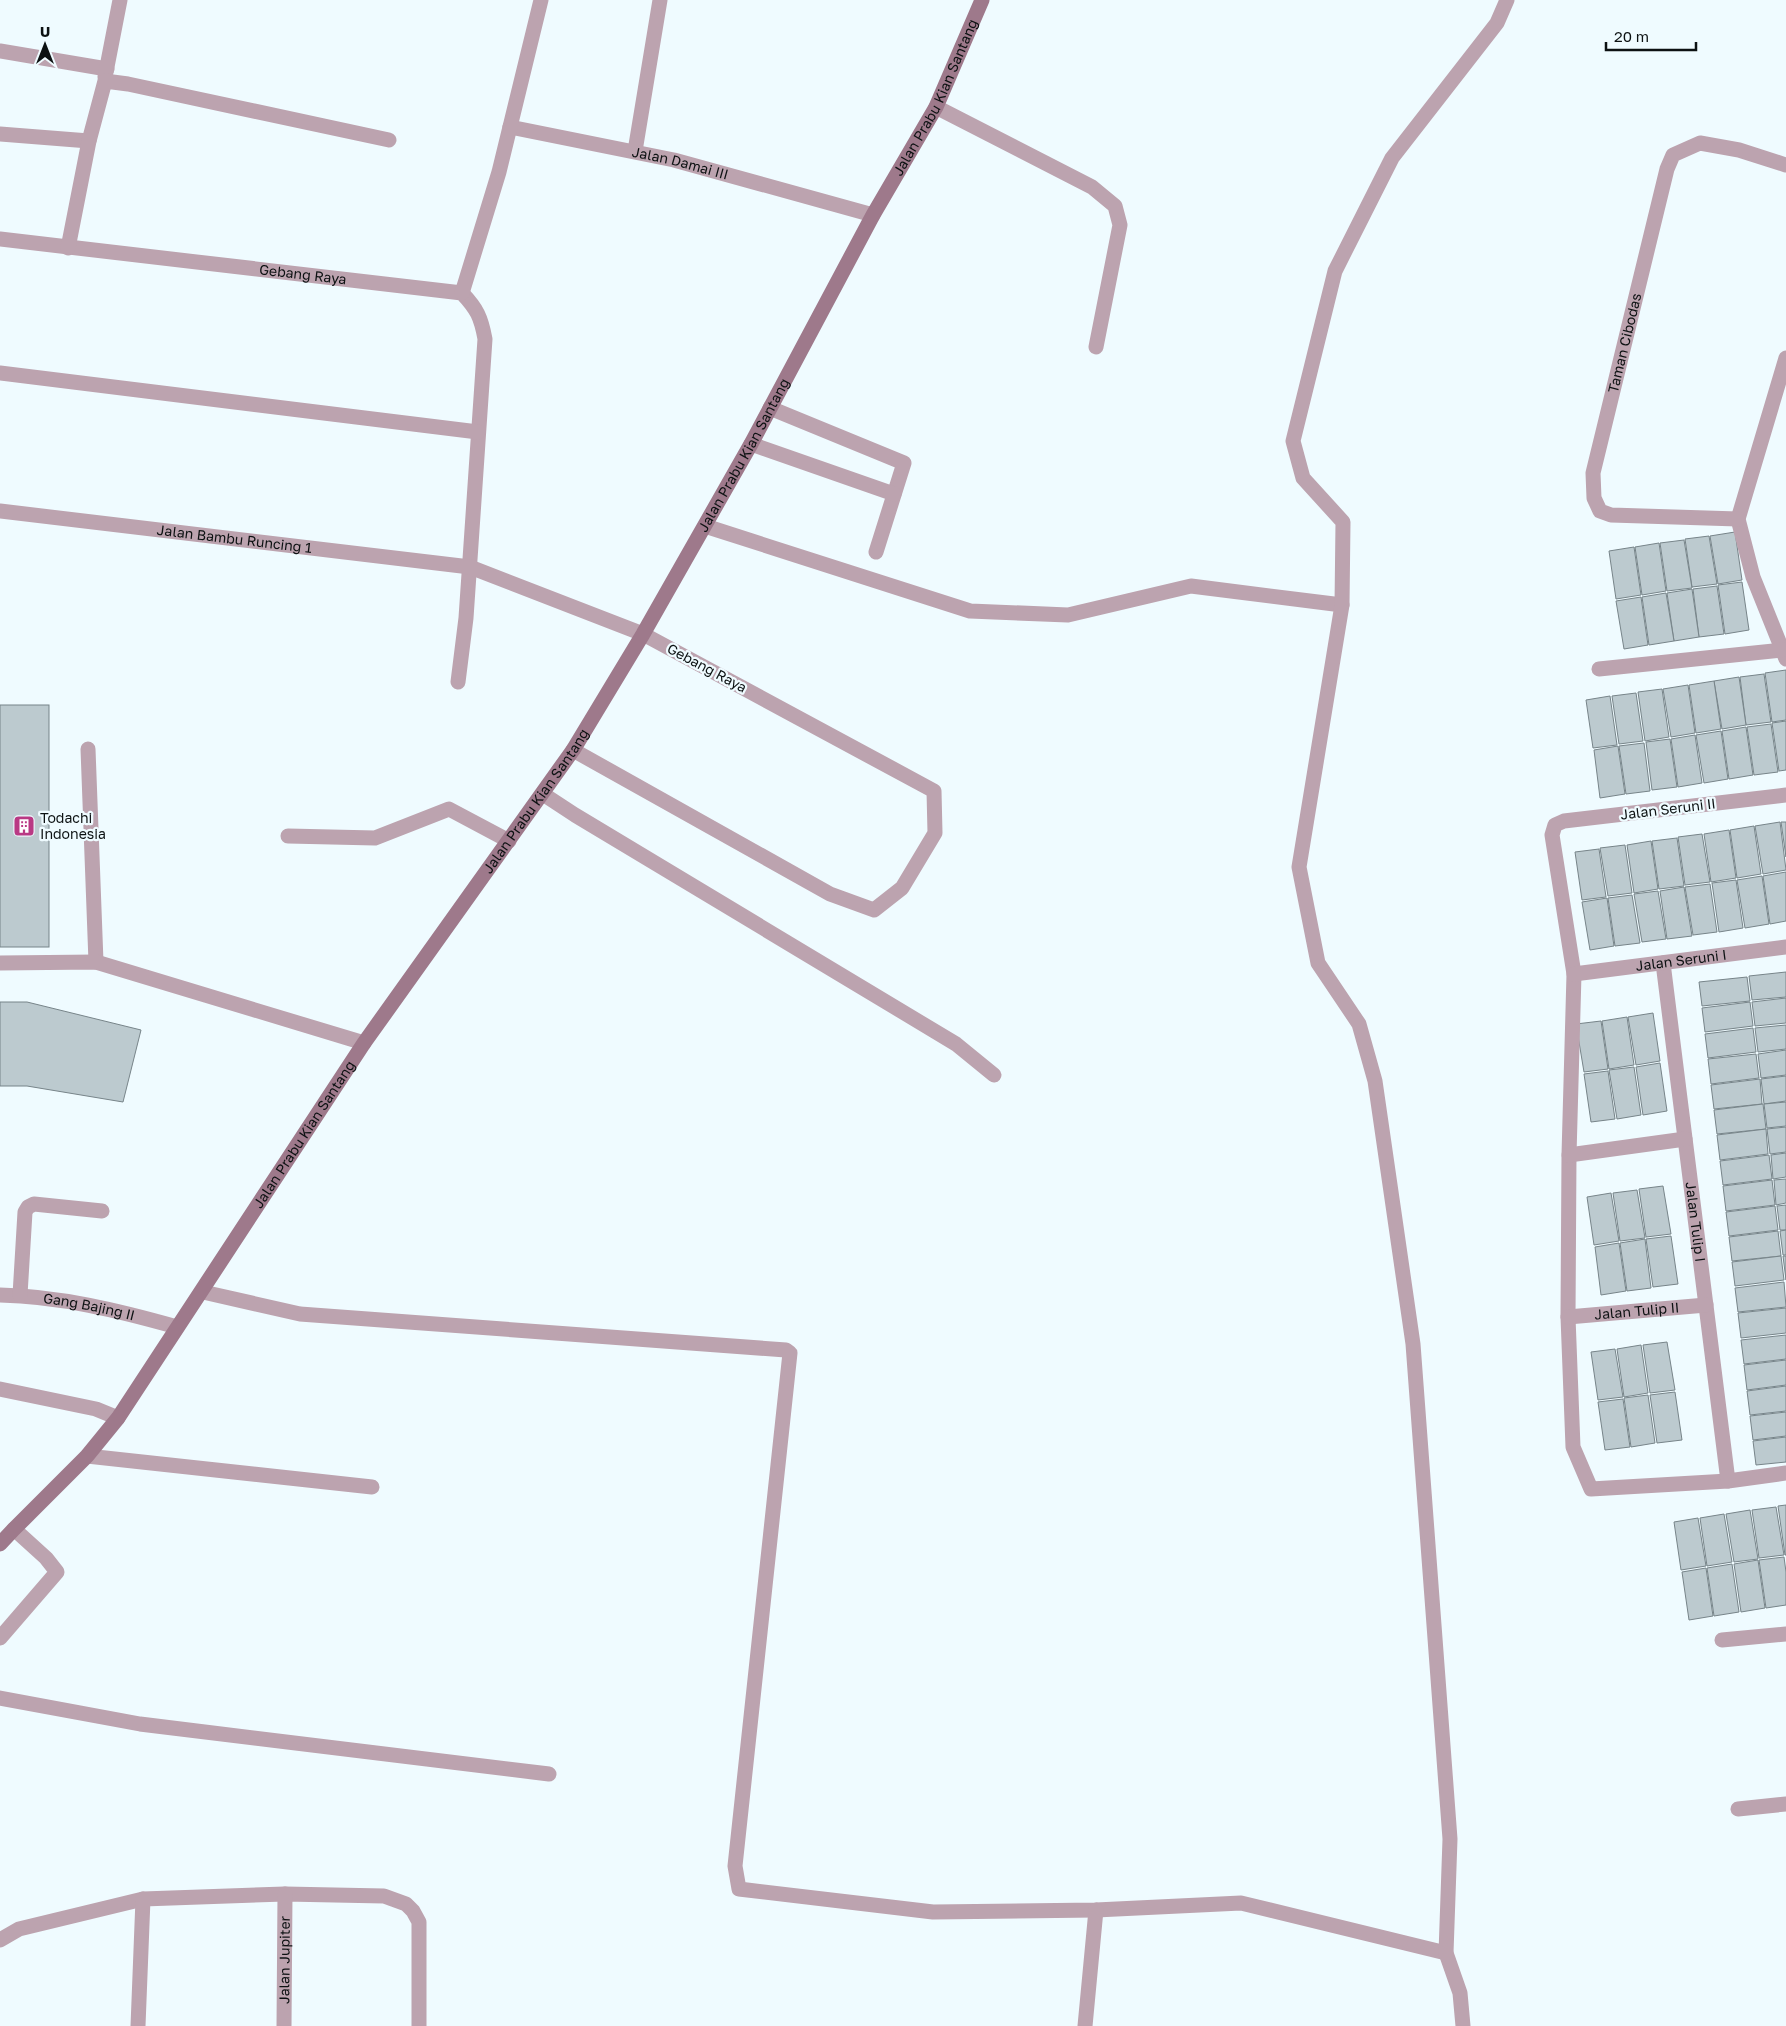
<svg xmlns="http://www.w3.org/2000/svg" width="1786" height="2026" font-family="'Golos Text',sans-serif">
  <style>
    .building { fill: #bccacf; stroke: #778489 }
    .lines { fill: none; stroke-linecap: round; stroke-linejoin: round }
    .lane { stroke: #bca3af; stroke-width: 15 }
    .street { stroke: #bca3af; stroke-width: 15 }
    .secondary { stroke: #9e798b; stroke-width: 15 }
    .labels { text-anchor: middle; stroke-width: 4.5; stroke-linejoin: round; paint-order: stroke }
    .street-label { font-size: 14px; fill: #0c1112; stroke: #effbff }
    .poi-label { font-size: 14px; fill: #0c1112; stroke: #effbff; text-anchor: start }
  </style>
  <rect width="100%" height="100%" fill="#effbff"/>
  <g class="building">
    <polygon points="1735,532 1742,580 1718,584 1710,536"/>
    <polygon points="1709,536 1717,584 1692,587 1685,539"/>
    <polygon points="1684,540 1692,588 1667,591 1660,543"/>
    <polygon points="1659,543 1666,591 1642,595 1635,547"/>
    <polygon points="1634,547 1641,595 1616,599 1609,551"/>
    <polygon points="1742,582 1749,630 1725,634 1718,585"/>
    <polygon points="1717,586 1724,634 1699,637 1693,589"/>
    <polygon points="1692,589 1699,637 1674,641 1667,593"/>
    <polygon points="1666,593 1674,641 1649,645 1642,597"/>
    <polygon points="1641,597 1648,645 1624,649 1616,601"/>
    <polygon points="1786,670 1786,720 1772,722 1765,673"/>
    <polygon points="1764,674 1771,722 1746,725 1740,677"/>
    <polygon points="1739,677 1746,725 1722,729 1714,681"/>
    <polygon points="1714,681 1721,729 1696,733 1689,685"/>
    <polygon points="1688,685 1695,733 1671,737 1663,689"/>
    <polygon points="1662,689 1669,737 1645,741 1638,692"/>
    <polygon points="1636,693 1643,741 1619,744 1612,696"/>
    <polygon points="1610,696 1617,745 1593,748 1586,700"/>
    <rect x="0" y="705" width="49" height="242"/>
    <polygon points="1786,721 1786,770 1779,771 1772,723"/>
    <polygon points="1771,724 1778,772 1754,775 1747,727"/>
    <polygon points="1746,727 1753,775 1729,779 1722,731"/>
    <polygon points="1721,731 1728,779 1704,783 1696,735"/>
    <polygon points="1695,735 1702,783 1678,787 1671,739"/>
    <polygon points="1670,739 1677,787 1652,790 1646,742"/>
    <polygon points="1644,743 1650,791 1626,794 1619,746"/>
    <polygon points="1618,746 1625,794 1600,798 1594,750"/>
    <polygon points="1780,822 1786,870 1763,874 1755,826"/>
    <polygon points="1781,822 1786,822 1786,857"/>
    <polygon points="1754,826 1761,874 1737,878 1730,830"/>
    <polygon points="1729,830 1736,878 1711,882 1704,834"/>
    <polygon points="1702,834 1710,882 1685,885 1678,837"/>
    <polygon points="1677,838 1684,886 1659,889 1652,841"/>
    <polygon points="1651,841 1658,889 1634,893 1627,845"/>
    <polygon points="1625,845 1632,893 1608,896 1600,848"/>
    <polygon points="1599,849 1606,897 1582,900 1575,852"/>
    <polygon points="1786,872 1786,921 1770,924 1763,876"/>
    <polygon points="1762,876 1769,924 1745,928 1737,880"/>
    <polygon points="1736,880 1743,928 1719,932 1712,883"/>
    <polygon points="1710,884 1717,932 1693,935 1685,887"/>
    <polygon points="1684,887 1692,936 1667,939 1660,891"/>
    <polygon points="1658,891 1666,939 1642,942 1634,894"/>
    <polygon points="1632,895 1640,943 1615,946 1608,898"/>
    <polygon points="1607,898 1614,946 1590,950 1582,902"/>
    <polygon points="1786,972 1786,997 1752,1000 1749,976"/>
    <polygon points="1747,977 1750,1001 1702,1006 1699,982"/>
    <polygon points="1786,998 1786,1023 1755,1026 1752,1002"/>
    <polygon points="0,1002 27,1002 141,1030 123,1102 27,1086 0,1086"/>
    <polygon points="1750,1002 1753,1026 1705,1032 1702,1008"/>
    <polygon points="1653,1013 1660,1061 1636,1065 1628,1017"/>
    <polygon points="1627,1017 1634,1065 1609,1069 1602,1021"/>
    <polygon points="1601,1021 1608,1069 1584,1072 1576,1024"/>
    <polygon points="1786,1025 1786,1049 1758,1052 1755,1028"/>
    <polygon points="1753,1028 1756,1052 1708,1058 1705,1034"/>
    <polygon points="1786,1050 1786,1075 1761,1078 1758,1054"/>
    <polygon points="1756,1054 1759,1078 1711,1084 1708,1059"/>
    <polygon points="1660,1063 1667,1111 1643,1115 1636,1067"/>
    <polygon points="1634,1067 1641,1115 1617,1119 1609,1070"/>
    <polygon points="1608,1071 1615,1119 1591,1122 1584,1074"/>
    <polygon points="1786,1076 1786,1101 1764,1104 1761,1079"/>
    <polygon points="1760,1079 1762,1104 1714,1109 1711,1085"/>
    <polygon points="1786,1102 1786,1126 1767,1128 1764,1104"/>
    <polygon points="1763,1104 1766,1129 1717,1134 1714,1110"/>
    <polygon points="1786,1127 1786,1152 1770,1154 1767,1129"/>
    <polygon points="1766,1129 1768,1154 1720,1160 1717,1135"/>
    <polygon points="1786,1153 1786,1177 1773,1179 1771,1155"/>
    <polygon points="1769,1155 1772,1179 1723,1185 1720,1161"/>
    <polygon points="1786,1179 1786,1203 1776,1205 1774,1180"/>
    <polygon points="1772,1180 1775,1205 1726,1211 1723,1186"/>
    <polygon points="1663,1186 1671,1234 1646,1237 1639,1189"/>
    <polygon points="1637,1190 1645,1238 1620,1241 1613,1193"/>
    <polygon points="1611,1193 1619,1241 1594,1245 1587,1197"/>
    <polygon points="1786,1205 1786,1230 1780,1230 1777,1206"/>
    <polygon points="1775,1206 1778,1230 1729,1236 1726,1212"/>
    <polygon points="1786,1230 1786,1255 1783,1255 1780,1231"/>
    <polygon points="1778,1231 1781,1256 1732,1261 1729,1237"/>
    <polygon points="1671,1236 1678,1284 1653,1287 1646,1239"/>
    <polygon points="1645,1239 1651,1288 1627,1291 1620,1243"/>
    <polygon points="1619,1243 1626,1291 1601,1295 1595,1247"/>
    <polygon points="1781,1256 1784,1280 1735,1286 1732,1262"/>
    <polygon points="1783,1256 1786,1256 1786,1280"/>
    <polygon points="1784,1282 1786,1307 1738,1312 1735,1288"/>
    <polygon points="1786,1308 1786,1333 1741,1338 1738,1313"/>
    <polygon points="1786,1335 1786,1359 1744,1364 1741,1340"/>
    <polygon points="1667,1342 1675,1390 1650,1393 1643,1345"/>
    <polygon points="1641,1345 1648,1393 1624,1397 1617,1349"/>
    <polygon points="1615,1349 1623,1397 1598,1400 1591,1352"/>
    <polygon points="1786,1360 1786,1385 1747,1390 1744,1365"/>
    <polygon points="1786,1386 1786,1411 1750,1415 1747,1391"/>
    <polygon points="1675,1392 1682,1440 1657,1443 1650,1395"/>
    <polygon points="1648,1395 1655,1443 1631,1447 1624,1398"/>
    <polygon points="1623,1399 1630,1447 1605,1450 1598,1402"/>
    <polygon points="1786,1412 1786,1436 1753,1440 1750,1416"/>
    <polygon points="1786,1437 1786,1462 1756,1465 1753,1441"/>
    <polygon points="1786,1505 1786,1555 1785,1555 1778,1506"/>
    <polygon points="1776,1507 1784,1555 1759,1558 1752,1510"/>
    <polygon points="1750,1510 1758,1559 1734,1562 1726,1514"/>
    <polygon points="1724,1514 1732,1562 1707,1566 1700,1518"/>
    <polygon points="1698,1518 1706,1566 1681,1570 1674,1522"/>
    <polygon points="1784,1557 1786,1572 1786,1605 1766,1608 1759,1560"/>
    <polygon points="1758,1560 1765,1608 1741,1612 1734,1564"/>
    <polygon points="1732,1564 1739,1612 1714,1616 1707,1568"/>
    <polygon points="1706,1568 1713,1616 1689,1620 1682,1572"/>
  </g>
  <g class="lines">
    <g class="lane">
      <polyline points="770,408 904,463 876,552"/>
      <polyline points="751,444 894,494"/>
      <polyline points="88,749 96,962"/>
      <polyline points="573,750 830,894 874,910 902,888 935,833 934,791 643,634"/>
      <polyline points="543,794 575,815 956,1044 994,1075"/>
      <polyline points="288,836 375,838 449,809 509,841"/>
      <polyline points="0,963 96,962 364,1043"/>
      <polyline points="87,1456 372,1487"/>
      <polyline points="0,1638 57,1572 46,1558 14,1529"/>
      <polyline points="0,1698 140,1724 549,1774"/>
    </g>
    <g class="street">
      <polyline points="0,51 107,69"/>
      <polyline points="105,77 120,0"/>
      <polyline points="936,107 1092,187 1115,206 1120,225 1096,347"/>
      <path id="s1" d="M510,127L674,160L873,215"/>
      <polyline points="0,134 89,141"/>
      <polyline points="635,151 660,0"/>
      <path id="s2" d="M0,239L462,293C477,309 481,317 485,339L466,618L458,682"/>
      <polyline points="68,248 89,141 105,81 128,84 389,140"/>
      <polyline points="462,293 499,172 541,0"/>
      <polyline points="1786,358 1738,519 1753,577 1786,659"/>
      <polyline points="0,373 478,432"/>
      <path id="s3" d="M0,511L470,567L643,634"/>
      <path id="s4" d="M1738,519L1611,515L1600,511L1594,498L1593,473L1667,169L1673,155L1700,143L1739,150L1786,165"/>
      <polyline points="705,526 970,611 1068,615 1191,586 1342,605"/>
      <polyline points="1599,669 1782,650"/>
      <polyline points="1786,795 1564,821 1555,825 1552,835 1574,974 1569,1155 1568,1317 1573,1447 1591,1489 1728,1481 1786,1473"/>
      <path id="s5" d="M1663,963L1728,1481"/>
      <path id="s6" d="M1574,974L1786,947"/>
      <polyline points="1569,1155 1685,1139"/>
      <polyline points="203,1292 300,1314 786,1350 790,1353 735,1866 739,1889 933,1912 1096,1910 1241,1903 1446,1953"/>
      <path id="s7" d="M0,1295C59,1296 120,1311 177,1327"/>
      <polyline points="20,1295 25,1212 28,1207 34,1204 102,1211"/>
      <path id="s8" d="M1568,1317L1706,1305"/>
      <polyline points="0,1389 96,1409 118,1418"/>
      <polyline points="1722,1640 1786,1634"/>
      <polyline points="1738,1809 1786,1804"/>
      <polyline points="0,1940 19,1929 143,1899 285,1894 384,1896 406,1904 413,1911 419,1922 419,2026"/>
      <polyline points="138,2026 143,1899"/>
      <path id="s9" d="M284,2026L285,1894"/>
      <polyline points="1085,2026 1096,1910"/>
      <polyline points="1463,2026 1460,1993 1446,1953 1450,1839 1413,1344 1375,1081 1359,1024 1318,963 1299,867 1342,605 1343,522 1303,478 1293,441 1335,271 1392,158 1497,23 1507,0"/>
    </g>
    <path class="secondary" id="s10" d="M0,1544L14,1529L87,1456L118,1418L364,1043L573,750L643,634L751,444L873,215L936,107L982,0"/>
  </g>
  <defs>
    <g id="building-square" transform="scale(1.125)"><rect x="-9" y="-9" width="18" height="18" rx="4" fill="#b93984" stroke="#effbff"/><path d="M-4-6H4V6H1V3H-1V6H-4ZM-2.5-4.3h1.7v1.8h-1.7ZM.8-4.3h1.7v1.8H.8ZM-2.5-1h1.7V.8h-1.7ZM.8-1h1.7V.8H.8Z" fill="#fff"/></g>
  </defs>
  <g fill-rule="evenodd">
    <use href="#building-square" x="24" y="826"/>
  </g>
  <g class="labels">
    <g class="street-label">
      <text dy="5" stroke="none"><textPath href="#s10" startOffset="1728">Jalan Prabu Kian Santang</textPath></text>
      <text dy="5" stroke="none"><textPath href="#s1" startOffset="174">Jalan Damai III</textPath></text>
      <text dy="5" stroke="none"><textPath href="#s2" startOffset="305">Gebang Raya</textPath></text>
      <text dy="5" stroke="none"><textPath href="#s4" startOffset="312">Taman Cibodas</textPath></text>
      <text dy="5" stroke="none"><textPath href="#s10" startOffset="1322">Jalan Prabu Kian Santang</textPath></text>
      <text dy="5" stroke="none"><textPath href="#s3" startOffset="236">Jalan Bambu Runcing 1</textPath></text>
      <text transform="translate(707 668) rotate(28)" y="5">Gebang Raya</text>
      <text dy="5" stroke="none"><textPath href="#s10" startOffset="918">Jalan Prabu Kian Santang</textPath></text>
      <text transform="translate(1668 809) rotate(-7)" y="5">Jalan Seruni II</text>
      <text dy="5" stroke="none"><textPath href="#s6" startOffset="108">Jalan Seruni I</textPath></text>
      <text dy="5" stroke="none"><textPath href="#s10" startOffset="512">Jalan Prabu Kian Santang</textPath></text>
      <text dy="5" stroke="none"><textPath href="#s5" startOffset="261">Jalan Tulip I</textPath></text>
      <text dy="5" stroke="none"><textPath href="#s7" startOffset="90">Gang Bajing II</textPath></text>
      <text dy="5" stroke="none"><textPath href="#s8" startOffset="69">Jalan Tulip II</textPath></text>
      <text dy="5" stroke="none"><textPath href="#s9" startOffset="66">Jalan Jupiter</textPath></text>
    </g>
    <g class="poi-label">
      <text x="40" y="823">Todachi<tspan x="40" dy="16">Indonesia</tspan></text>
    </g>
  </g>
  <g transform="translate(45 45)" stroke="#effbff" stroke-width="4" paint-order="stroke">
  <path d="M0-4L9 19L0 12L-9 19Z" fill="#0c1112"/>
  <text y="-8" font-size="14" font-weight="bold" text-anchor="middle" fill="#0c1112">U</text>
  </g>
  <path d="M1606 42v8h90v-8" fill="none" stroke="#0c1112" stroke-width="2.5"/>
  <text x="1614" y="42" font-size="15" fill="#0c1112" stroke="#effbff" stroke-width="4" paint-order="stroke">20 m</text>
</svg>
